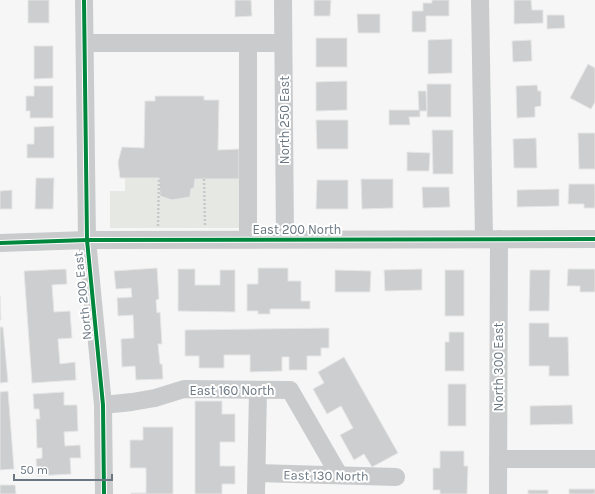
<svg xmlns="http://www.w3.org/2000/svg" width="595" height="494" font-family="Karla,sans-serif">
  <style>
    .green { fill: #e6e8e4 }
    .building { fill: #cdcecf; stroke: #e6e6e6 }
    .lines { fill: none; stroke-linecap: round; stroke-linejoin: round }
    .path { stroke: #c7c8c9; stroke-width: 2.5; stroke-dasharray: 2 2; stroke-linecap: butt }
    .minor { stroke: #c9cbcc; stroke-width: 18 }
    .cycleway-casing { stroke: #fff; stroke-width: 6 }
    .cycleway { stroke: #00873e; stroke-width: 4 }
    .labels { text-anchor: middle; stroke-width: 4; stroke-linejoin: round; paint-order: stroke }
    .street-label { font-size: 13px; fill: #6a7782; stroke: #fff }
  </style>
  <rect width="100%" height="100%" fill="#f6f6f6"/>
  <polygon class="green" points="125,178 159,178 160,196 173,200 194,188 195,179 239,179 240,228 110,228 110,191 125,191"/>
  <g class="building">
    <rect x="28" y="0" width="21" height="23"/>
    <polygon points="235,0 251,0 252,16 235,17"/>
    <polygon points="314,0 331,0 330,16 314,16"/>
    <polygon points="432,0 449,0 449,16 426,16 426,32 412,32 412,11 423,11 423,3 432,3"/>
    <polygon points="514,0 531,0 532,10 543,10 543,23 514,24"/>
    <polygon points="357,14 380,14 380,33 358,33"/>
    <polygon points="547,15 564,15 565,28 547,29"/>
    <rect x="316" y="38" width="31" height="29"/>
    <polygon points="452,39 452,73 428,74 428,40"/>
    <polygon points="531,40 532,61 513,62 512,41"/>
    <polygon points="34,46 53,46 53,78 34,79"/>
    <polygon points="588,64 595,68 595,102 591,109 570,98"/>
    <polygon points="347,81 347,110 316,111 316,82"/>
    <rect x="427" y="84" width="24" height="33"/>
    <polygon points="537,85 538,91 541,91 541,106 535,107 535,117 517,118 516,86"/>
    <polygon points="34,86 53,86 53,118 30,118 30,111 26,111 26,96 34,96"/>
    <polygon points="418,91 426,91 427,111 420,111 420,117 409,117 410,125 389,125 389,110 419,110"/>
    <polygon points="155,96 204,96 204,100 219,100 218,150 239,149 239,179 195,179 194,188 191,189 190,197 172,200 160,196 159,178 120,178 118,162 122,147 144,148 145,101 155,101"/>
    <polygon points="316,120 348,120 348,149 317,149"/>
    <polygon points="54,126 54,158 27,158 27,144 34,144 34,127"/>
    <polygon points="432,130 453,130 453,174 433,174"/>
    <polygon points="578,133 595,133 595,169 579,169"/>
    <polygon points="536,138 537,168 514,168 513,139"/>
    <polygon points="407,152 430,153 429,171 407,171"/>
    <polygon points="36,178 54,178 53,209 35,209"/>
    <polygon points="361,179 393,179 393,208 362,209"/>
    <polygon points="317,180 348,180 348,209 316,209"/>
    <polygon points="569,184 595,184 595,208 584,208 584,204 568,204"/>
    <polygon points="422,187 449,187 450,207 423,208"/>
    <polygon points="559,189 559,206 517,207 517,190"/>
    <polygon points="12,190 12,209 0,209 0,191"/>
    <polygon points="157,268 159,299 156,300 157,313 160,312 162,344 158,344 160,364 162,364 163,379 136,380 135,366 122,367 121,339 134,338 133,315 118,316 117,298 132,297 131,288 116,289 114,271"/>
    <polygon points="258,268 288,268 288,281 301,281 301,301 310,301 310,309 270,309 270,314 258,314 258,311 247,311 247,284 258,284"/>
    <polygon points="66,269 67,284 52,285 54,312 70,311 72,338 58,339 60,364 75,362 76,380 32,383 24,271"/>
    <polygon points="178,269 195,269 195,285 220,285 220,270 235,270 235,312 178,311"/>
    <polygon points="422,269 422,290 385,291 384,270"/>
    <polygon points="568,269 595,269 595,292 580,292 580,286 567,286"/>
    <polygon points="335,270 371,271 370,292 335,292"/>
    <rect x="445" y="270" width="19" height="46"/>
    <polygon points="530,270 550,270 549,311 529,311"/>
    <polygon points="0,296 1,320 0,320"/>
    <polygon points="529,323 549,323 549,337 568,337 569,376 549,376 549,366 529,366"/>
    <polygon points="0,327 3,327 8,382 0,383"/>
    <polygon points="329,328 329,348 321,348 321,356 307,356 307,370 289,370 289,357 282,357 282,371 250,372 250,355 224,355 224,368 199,368 199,356 185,356 185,330"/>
    <polygon points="449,332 464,332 464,371 445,371 445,342 449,342"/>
    <polygon points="344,357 398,453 372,467 364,454 354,460 340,435 353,428 341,406 327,414 313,389 324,383 318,372"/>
    <rect x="448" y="384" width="18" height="42"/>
    <polygon points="8,391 14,469 0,470 0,392"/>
    <polygon points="64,392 64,405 77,405 78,431 64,432 65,446 80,445 81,458 70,458 71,474 37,476 36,459 42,458 42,448 37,448 36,419 40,419 39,409 34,409 33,394"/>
    <polygon points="195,401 222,401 222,414 235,414 235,442 220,442 220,466 235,466 235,484 222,484 222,494 195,494"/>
    <polygon points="572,405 573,424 530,425 530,406"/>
    <polygon points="143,427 173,427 173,494 131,494 131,493 146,493 146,468 130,468 130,440 143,440"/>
    <polygon points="440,451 464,451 464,466 468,466 467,494 440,494 440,490 433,490 433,468 440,468"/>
    <polygon points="0,485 15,485 16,494 0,494"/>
    <rect x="569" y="489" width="26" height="5"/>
    <rect x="528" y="490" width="20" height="4"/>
  </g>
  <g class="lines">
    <g class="path">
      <polyline points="204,179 205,225"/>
      <polyline points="158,226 159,178"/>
    </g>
    <g class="minor">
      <polyline points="84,0 87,240 103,405 104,494"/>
      <polyline points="283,0 285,239"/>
      <polyline points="480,0 484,239"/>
      <polyline points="85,43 248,43 248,239"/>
      <polyline points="248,43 283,43"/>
      <polyline points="0,243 87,240 595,239"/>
      <polyline points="103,405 132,402 155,398 184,389 290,390 339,475"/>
      <polyline points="498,459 595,459"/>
      <polyline points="257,473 396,477"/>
      <polyline points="256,494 258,390"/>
      <polyline points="498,494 499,239"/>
    </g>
    <g class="cycleway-casing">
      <g id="cycleway">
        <polyline points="84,0 87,240 103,405 104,494"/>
        <polyline points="0,243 87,240 595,239"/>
      </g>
    </g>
    <use href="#cycleway" class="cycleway"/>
  </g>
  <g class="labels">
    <g class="street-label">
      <text transform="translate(284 120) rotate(-90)" y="5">North 250 East</text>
      <text x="297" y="234">East 200 North</text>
      <text transform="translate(82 296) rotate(-96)" y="5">North 200 East</text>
      <text transform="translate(498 367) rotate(-90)" y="5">North 300 East</text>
      <text x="232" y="395">East 160 North</text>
      <text transform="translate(326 475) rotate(1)" y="5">East 130 North</text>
    </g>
  </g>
  <path d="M14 474v6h98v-6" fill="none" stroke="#6a7782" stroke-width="2"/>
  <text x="20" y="474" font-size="12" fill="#6a7782" stroke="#ffffff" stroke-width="3" paint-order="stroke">50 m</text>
</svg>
